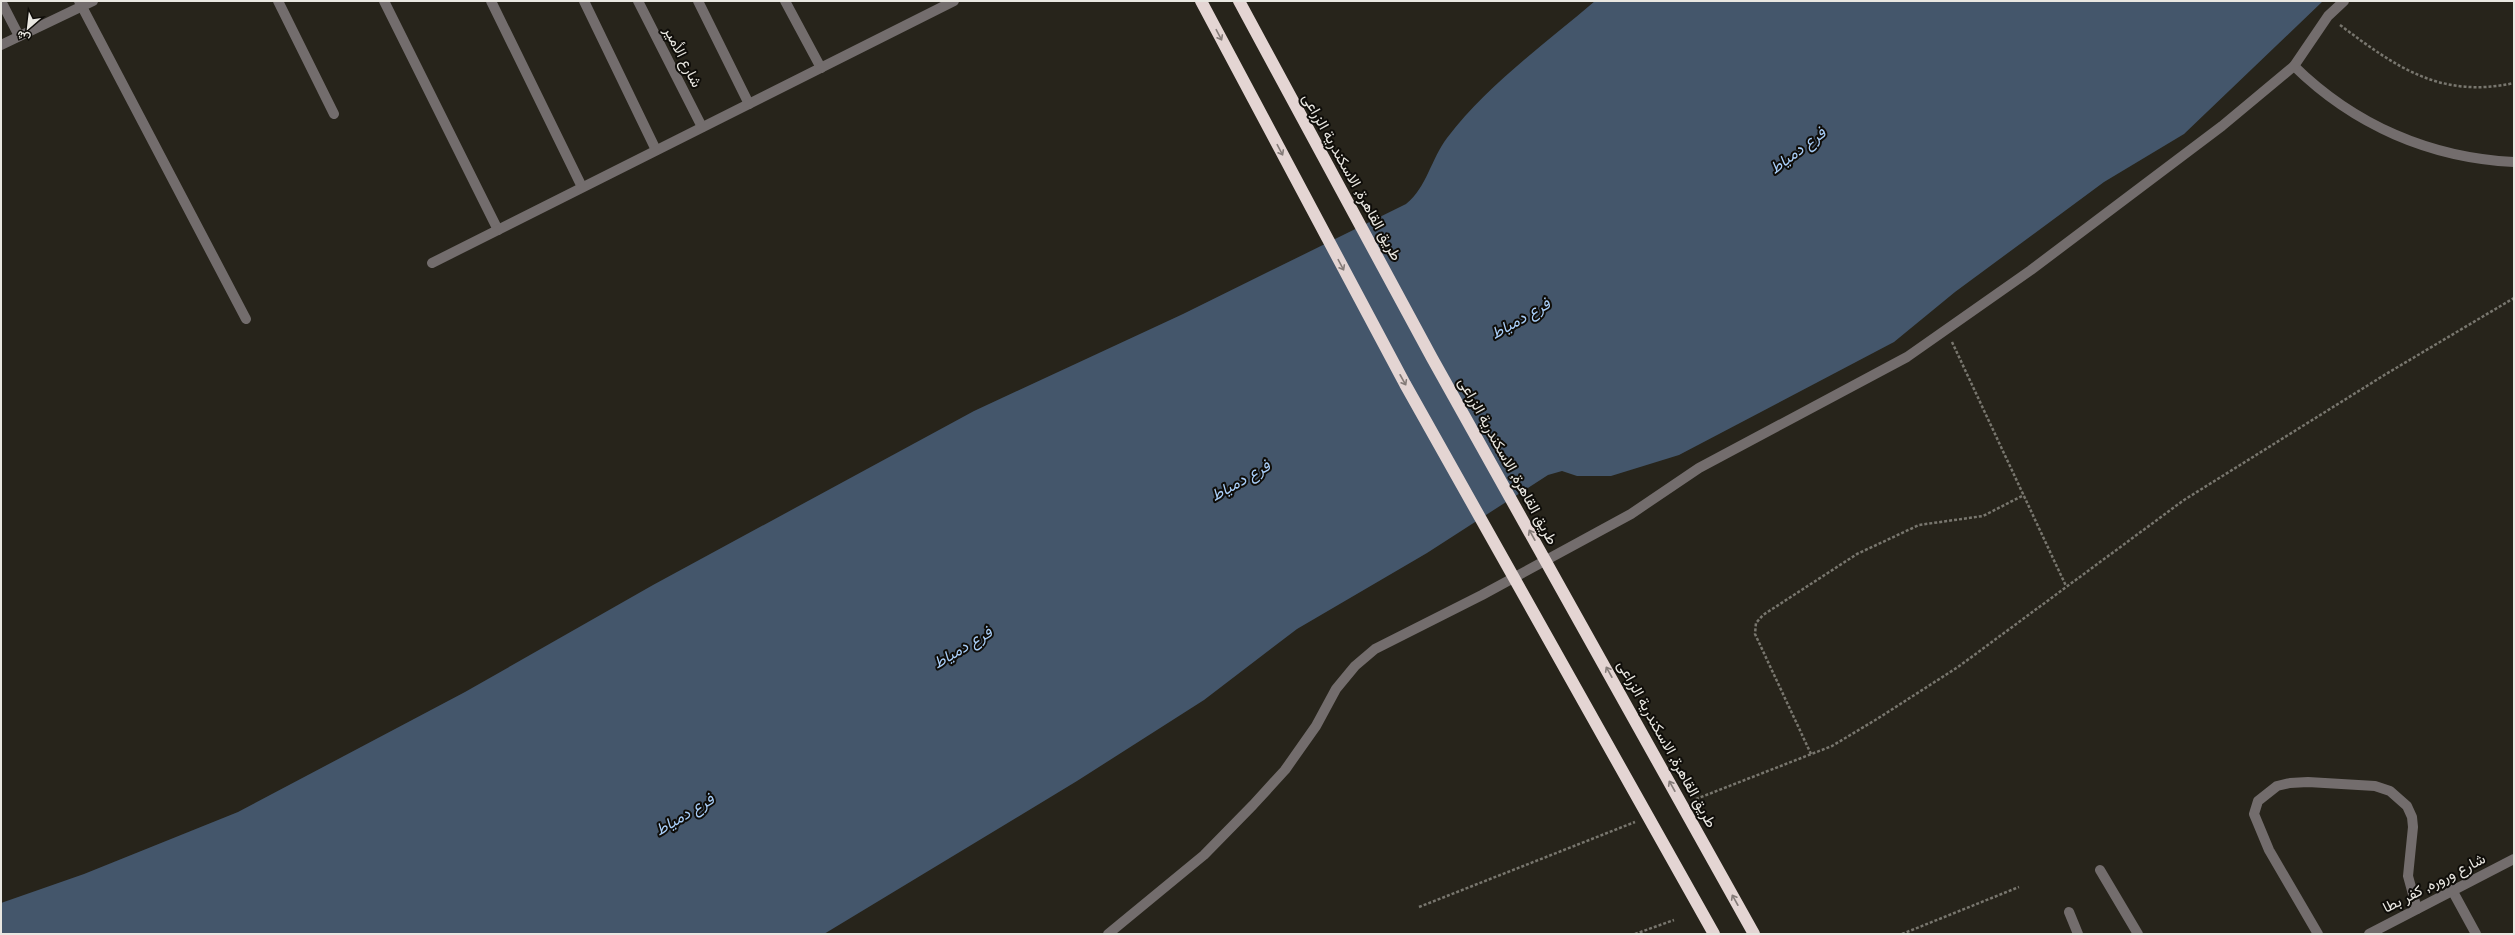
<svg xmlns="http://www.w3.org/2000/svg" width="2515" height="935" font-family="'Space Grotesk',Vazirmatn,sans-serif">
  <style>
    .water { fill: #44566b }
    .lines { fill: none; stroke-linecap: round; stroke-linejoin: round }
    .path { stroke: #78766e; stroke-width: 2.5; stroke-dasharray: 3 2; stroke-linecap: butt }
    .minor { stroke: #736d6d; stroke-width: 10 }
    .highway-bridge { stroke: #e4d5d3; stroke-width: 12 }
    .oneway { stroke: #847b78 }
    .labels { text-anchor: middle; stroke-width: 4; stroke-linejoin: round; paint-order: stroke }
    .street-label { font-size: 15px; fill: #e9e7e1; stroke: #0f0d09 }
    .water-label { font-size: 16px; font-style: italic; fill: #a9cef8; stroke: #0f0d09 }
  </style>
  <rect width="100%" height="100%" fill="#27241b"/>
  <path class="water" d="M1595,1H2323L2184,134L2104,182L1955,292L1894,342L1679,455L1611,476H1577L1562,471L1548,475L1427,553L1297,629L1204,700L1077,781L824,934H1V903L84,874L238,812L465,692L653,585L974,411L1183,314L1406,204C1427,187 1431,159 1447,138C1488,84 1545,44 1595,1Z"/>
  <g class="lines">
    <g class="path">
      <path d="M2340,25C2396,67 2440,99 2514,83"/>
      <polyline points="1952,342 2066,586"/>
      <polyline points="1811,754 1755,634 1756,623 1763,615 1857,554 1919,525 1983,516 2024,495"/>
      <polyline points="1696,799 1832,746 1877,719 1958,667 2184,500 2386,374 2514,298"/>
      <polyline points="1419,907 1635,822"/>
      <polyline points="1635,934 1674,920"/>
      <polyline points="1902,934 2019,887"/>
    </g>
    <g class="minor">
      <polyline points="1,1 19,36"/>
      <polyline points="79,1 246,319"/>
      <polyline points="278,1 334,114"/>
      <polyline points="384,1 498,230"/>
      <polyline points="491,1 582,187"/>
      <polyline points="584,1 656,150"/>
      <polyline points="638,1 702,127"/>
      <polyline points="698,1 749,104"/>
      <polyline points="785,1 821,68"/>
      <polyline points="1,45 93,1"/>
      <path d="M2294,66C2354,125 2430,158 2514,162"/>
      <polyline points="432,263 954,1"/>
      <polyline points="2100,870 2138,934"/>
      <polyline points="2452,890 2476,934"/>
      <polyline points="2069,912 2078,934"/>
      <polyline points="1108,934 1204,855 1253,805 1285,770 1316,726 1336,689 1355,666 1375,649 1482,595 1631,514 1699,468 1907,357 2031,270 2222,126 2294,66 2328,16 2344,1"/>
      <polyline points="2318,934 2269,850 2254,814 2258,801 2277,786 2290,783 2308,782 2375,786 2390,791 2407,806 2412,817 2413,827 2408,876 2417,909"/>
      <polyline points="2369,934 2514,859"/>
    </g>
    <g class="highway-bridge">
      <polyline points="1201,1 1405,384 1714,934"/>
      <polyline points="1239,1 1432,358 1754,934"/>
    </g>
  </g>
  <defs><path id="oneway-shaft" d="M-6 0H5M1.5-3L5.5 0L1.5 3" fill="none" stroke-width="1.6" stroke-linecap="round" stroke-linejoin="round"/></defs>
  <g class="oneway">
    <use href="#oneway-shaft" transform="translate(1219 35) rotate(62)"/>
    <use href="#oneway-shaft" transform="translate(1280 150) rotate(62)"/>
    <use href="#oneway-shaft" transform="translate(1341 265) rotate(62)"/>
    <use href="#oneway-shaft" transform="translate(1403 380) rotate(61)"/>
    <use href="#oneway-shaft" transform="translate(1532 535) rotate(-119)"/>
    <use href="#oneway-shaft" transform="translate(1609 672) rotate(-119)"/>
    <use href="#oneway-shaft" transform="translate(1672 786) rotate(-119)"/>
    <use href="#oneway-shaft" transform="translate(1735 900) rotate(-119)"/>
  </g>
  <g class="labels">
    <g class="street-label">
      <text transform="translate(683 57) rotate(63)" y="5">شارع الأمير</text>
      <text transform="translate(1352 177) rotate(61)" y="5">طريق القاهرة, الاسكندرية الزراعى</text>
      <text transform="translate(1508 461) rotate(61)" y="5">طريق القاهرة, الاسكندرية الزراعى</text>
      <text transform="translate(1667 744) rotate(61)" y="5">طريق القاهرة, الاسكندرية الزراعى</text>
      <text transform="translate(2434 883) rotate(-27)" y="5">شارع وروره, كفر بطا</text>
    </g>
    <g class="water-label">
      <text transform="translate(1797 150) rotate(-37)" y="6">فرع دمياط</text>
      <text transform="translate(1520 318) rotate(-30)" y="6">فرع دمياط</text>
      <text transform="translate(1240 480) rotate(-30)" y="6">فرع دمياط</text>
      <text transform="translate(962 647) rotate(-31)" y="6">فرع دمياط</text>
      <text transform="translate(684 814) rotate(-31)" y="6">فرع دمياط</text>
    </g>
  </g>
  <rect width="2515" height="935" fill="none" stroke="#e9e7e1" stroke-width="4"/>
  <g transform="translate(28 28) rotate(208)" stroke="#0f0d09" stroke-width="3" paint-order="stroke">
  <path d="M0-3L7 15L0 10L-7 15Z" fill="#e9e7e1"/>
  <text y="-6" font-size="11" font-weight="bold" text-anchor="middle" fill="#e9e7e1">ش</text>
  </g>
</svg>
